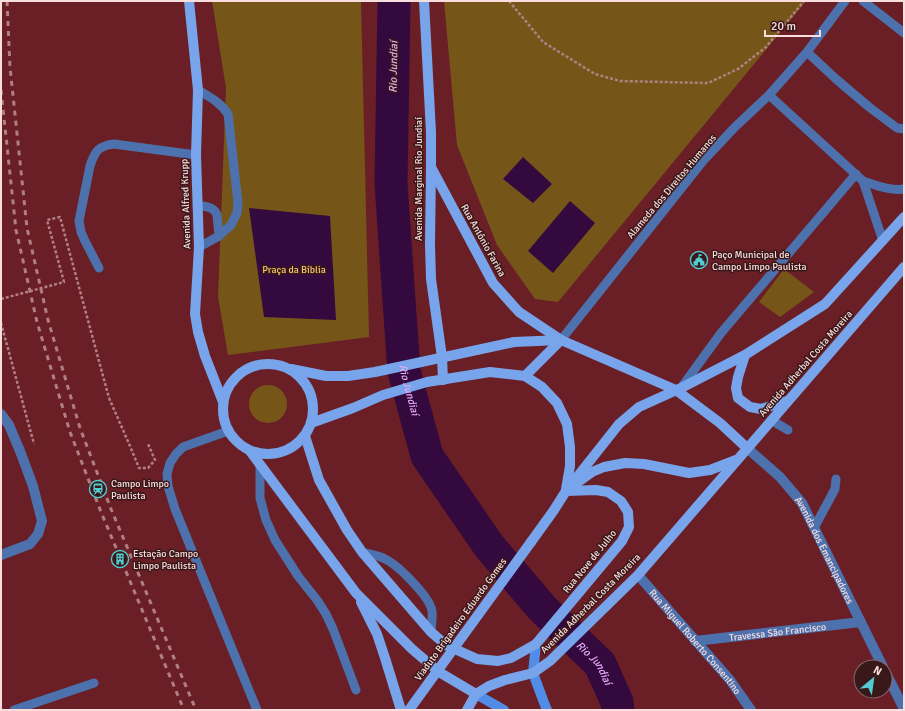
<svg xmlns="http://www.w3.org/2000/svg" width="905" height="711" font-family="Signika,sans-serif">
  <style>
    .green { fill: #755618 }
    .water { fill: #34093d }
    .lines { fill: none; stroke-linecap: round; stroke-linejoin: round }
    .river { stroke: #34093d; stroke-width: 33 }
    .path { stroke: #b27f82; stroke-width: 2.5; stroke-dasharray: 3 2; stroke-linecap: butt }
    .service { stroke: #4d71ac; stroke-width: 9 }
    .minor { stroke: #4d71ac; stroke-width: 10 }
    .secondary { stroke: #528ce9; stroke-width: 10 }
    .primary { stroke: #78a4eb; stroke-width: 10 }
    .rail { stroke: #b17e81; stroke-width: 3; stroke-dasharray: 5 5; stroke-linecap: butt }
    .path-bridge { stroke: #b27f82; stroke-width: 2.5; stroke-dasharray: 3 2; stroke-linecap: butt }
    .primary-bridge { stroke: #78a4eb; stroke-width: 10 }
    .labels { text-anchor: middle; stroke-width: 3; stroke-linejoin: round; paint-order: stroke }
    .street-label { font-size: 10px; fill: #fadddd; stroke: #391819 }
    .poi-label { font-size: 10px; fill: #fadddd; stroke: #391819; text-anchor: start }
    .park-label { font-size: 10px; fill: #f7c671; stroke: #391819 }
    .water-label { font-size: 11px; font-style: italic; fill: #e6abf4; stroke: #391819 }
  </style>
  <rect width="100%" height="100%" fill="#691f25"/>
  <g class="green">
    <polygon points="212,1 361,1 369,337 228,355 218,297 226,88"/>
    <polygon points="444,1 806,1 558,302 535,299 497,245 457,145"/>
    <polygon points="784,269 814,292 780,317 759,302"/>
    <circle cx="268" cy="404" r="19"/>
  </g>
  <g class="water">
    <polygon points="523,157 552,184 533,203 503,179"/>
    <polygon points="570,201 595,223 553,273 528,251"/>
    <polygon points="249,208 330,216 336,320 264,317"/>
  </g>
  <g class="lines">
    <path class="river" id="s1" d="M394,1L391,183L399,301L404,371L427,456L489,546L542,608L600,664L617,702L618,710"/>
    <g class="path">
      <polyline points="509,1 543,42 595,74 620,81 708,83 738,69 766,47 804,1"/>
      <polyline points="1,323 34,444"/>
      <polyline points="109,398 130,446 139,468 148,468 155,460 148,444"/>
    </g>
    <g class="service">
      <polyline points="863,1 904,33"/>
      <polyline points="807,52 836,79 869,107 897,128 904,129"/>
      <path d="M198,90C210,97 221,103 228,114L238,203L237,213L231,225L219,236L199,247"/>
      <polyline points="769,95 807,52 845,1"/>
      <polyline points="863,181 883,241"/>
      <path d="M197,205C205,207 214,206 217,215L219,236"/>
      <path d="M99,268L85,241L81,232L79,221L90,166C95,151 98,146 114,144L196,155"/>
      <path d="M561,340L703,161L735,127L769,95L863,181C876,185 890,191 904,189"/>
      <polyline points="681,388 721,333 856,174"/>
      <polyline points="771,420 788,430"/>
      <polyline points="228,431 183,447 176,454 170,463 167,474 168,486 175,509 257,710"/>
      <polyline points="260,465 260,498 266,520 275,540 298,576 317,600 326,614 333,629 356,690"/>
      <polyline points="814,528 835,489 836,479"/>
      <path d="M362,552C369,554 378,555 385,559C398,565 430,597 432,611C433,617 431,626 431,632"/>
      <polyline points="14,710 94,683"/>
    </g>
    <g class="minor">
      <polyline points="1,414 9,425 20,451 33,486 42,521 38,534 30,544 1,555"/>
      <path id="s2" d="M747,448L780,477L802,503L883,667"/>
      <path id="s3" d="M638,575L730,680L751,710"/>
      <path id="s4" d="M695,641L861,622"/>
      <polyline points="885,671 904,709"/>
    </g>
    <g class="secondary">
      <polyline points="536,644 533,673 543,700 547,710"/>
      <polyline points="476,694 504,710"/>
    </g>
    <g class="primary">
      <polyline points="189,1 198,90 196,155 199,247 195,314 198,332 205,356 223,402"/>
      <polyline points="424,1 431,132 431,167 430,245 431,279 442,357 443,380"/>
      <polyline points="431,167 493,283 519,312 561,340 676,390 720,423 747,448"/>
      <polyline points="745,355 738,377 736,388 738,398 750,407 761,409 787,401"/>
      <circle cx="268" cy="409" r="45"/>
      <polyline points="291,369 326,376 348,376 375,372 514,342 561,340"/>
      <polyline points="525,376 561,340"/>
      <polyline points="311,423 353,408 383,395 427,382 490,372 525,376 542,387 557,403 567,424 570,447 570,466 566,489"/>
      <polyline points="305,436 319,480 347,530 362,552 431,632 446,645 477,659 498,661 511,658 536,644 622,541 629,527 628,512 621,501 608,492 596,490 566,491"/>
      <polyline points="250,451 356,593 412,649 439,672 476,694"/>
      <polyline points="574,485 592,472 604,467 625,463 644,464 689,473 710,470 736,460"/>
      <polyline points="531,542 554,510 566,491 619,424 639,407 681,388 745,355 825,304 904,217"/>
      <polyline points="361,602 377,634 385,658 401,710"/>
      <polyline points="476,694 489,686 505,680 533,673 550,661 638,575 904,267"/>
      <polyline points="467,710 476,694"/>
    </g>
    <g class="rail">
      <polyline points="7,1 10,67 27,228 48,320 80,428 111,509 196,710"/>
      <polyline points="1,90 16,230 37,322 70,432 101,512 184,710"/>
    </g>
    <polyline class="path-bridge" points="1,299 64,282 47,220 60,217 109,398"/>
    <polyline class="primary-bridge" points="409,710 531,542"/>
  </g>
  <defs>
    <g id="civic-ring" transform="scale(0.9)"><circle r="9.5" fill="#391819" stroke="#51ccd2" stroke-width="1.5"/><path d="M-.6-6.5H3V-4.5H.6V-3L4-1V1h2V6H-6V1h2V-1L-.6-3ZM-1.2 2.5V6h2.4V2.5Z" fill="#51ccd2"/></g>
    <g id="station-ring" transform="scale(0.9)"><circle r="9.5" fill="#391819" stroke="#51ccd2" stroke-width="1.5"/><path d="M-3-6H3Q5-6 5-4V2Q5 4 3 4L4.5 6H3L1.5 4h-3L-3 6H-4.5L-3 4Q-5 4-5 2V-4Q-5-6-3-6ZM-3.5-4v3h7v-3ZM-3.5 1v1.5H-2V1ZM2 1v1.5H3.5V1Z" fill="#51ccd2"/></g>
    <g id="building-ring" transform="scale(0.9)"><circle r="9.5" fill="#391819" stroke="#51ccd2" stroke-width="1.5"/><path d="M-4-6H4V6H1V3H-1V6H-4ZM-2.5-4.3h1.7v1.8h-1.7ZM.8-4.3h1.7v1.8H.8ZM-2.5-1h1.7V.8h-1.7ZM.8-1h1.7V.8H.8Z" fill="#51ccd2"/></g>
  </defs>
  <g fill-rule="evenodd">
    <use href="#civic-ring" x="699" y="260"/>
    <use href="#station-ring" x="98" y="489"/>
    <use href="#building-ring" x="120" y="559"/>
  </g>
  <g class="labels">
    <g class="street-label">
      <text transform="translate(418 179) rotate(-90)" y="4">Avenida Marginal Rio Jundiaí</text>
      <text transform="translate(671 186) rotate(-50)" y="4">Alameda dos Direitos Humanos</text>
      <text transform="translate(185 204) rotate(-92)" y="4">Avenida Alfred Krupp</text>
      <text transform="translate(484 240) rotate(61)" y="4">Rua Antônio Farina</text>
      <text transform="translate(805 363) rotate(-49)" y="4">Avenida Adherbal Costa Moreira</text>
      <text dy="4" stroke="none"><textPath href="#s2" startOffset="130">Avenida dos Emancipadores</textPath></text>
      <text transform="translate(589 561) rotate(-51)" y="4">Rua Nove de Julho</text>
      <text transform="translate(590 603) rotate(-45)" y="4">Avenida Adherbal Costa Moreira</text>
      <text transform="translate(460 619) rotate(-54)" y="4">Viaduto Brigadeiro Eduardo Gomes</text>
      <text dy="4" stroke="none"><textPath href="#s4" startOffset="83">Travessa São Francisco</textPath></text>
      <text dy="4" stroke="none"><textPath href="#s3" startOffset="88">Rua Miguel Roberto Consentino</textPath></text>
    </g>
    <g class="poi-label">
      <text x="712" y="258">Paço Municipal de<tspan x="712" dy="12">Campo Limpo Paulista</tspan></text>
      <text x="111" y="487">Campo Limpo<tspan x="111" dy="12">Paulista</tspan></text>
      <text x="133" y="557">Estação Campo<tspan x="133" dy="12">Limpo Paulista</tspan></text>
    </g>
    <g class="park-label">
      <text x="294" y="273">Praça da Bíblia</text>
    </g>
    <g class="water-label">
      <text transform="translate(393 67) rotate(-89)" y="4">Rio Jundiaí</text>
      <text dy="4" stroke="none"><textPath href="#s1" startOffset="390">Rio Jundiaí</textPath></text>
      <text dy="4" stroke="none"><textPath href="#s1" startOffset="726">Rio Jundiaí</textPath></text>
    </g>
  </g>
  <rect width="905" height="711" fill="none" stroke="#fadddd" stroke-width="4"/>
  <g transform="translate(873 679) rotate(29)"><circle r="19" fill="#391819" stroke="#866767"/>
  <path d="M0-3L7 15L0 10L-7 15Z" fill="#51ccd2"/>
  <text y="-6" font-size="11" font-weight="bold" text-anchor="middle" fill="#fadddd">N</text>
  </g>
  <path d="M765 30v6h55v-6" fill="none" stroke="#fadddd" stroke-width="2"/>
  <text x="771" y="30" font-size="12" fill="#fadddd" stroke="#391819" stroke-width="3" paint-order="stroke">20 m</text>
</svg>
